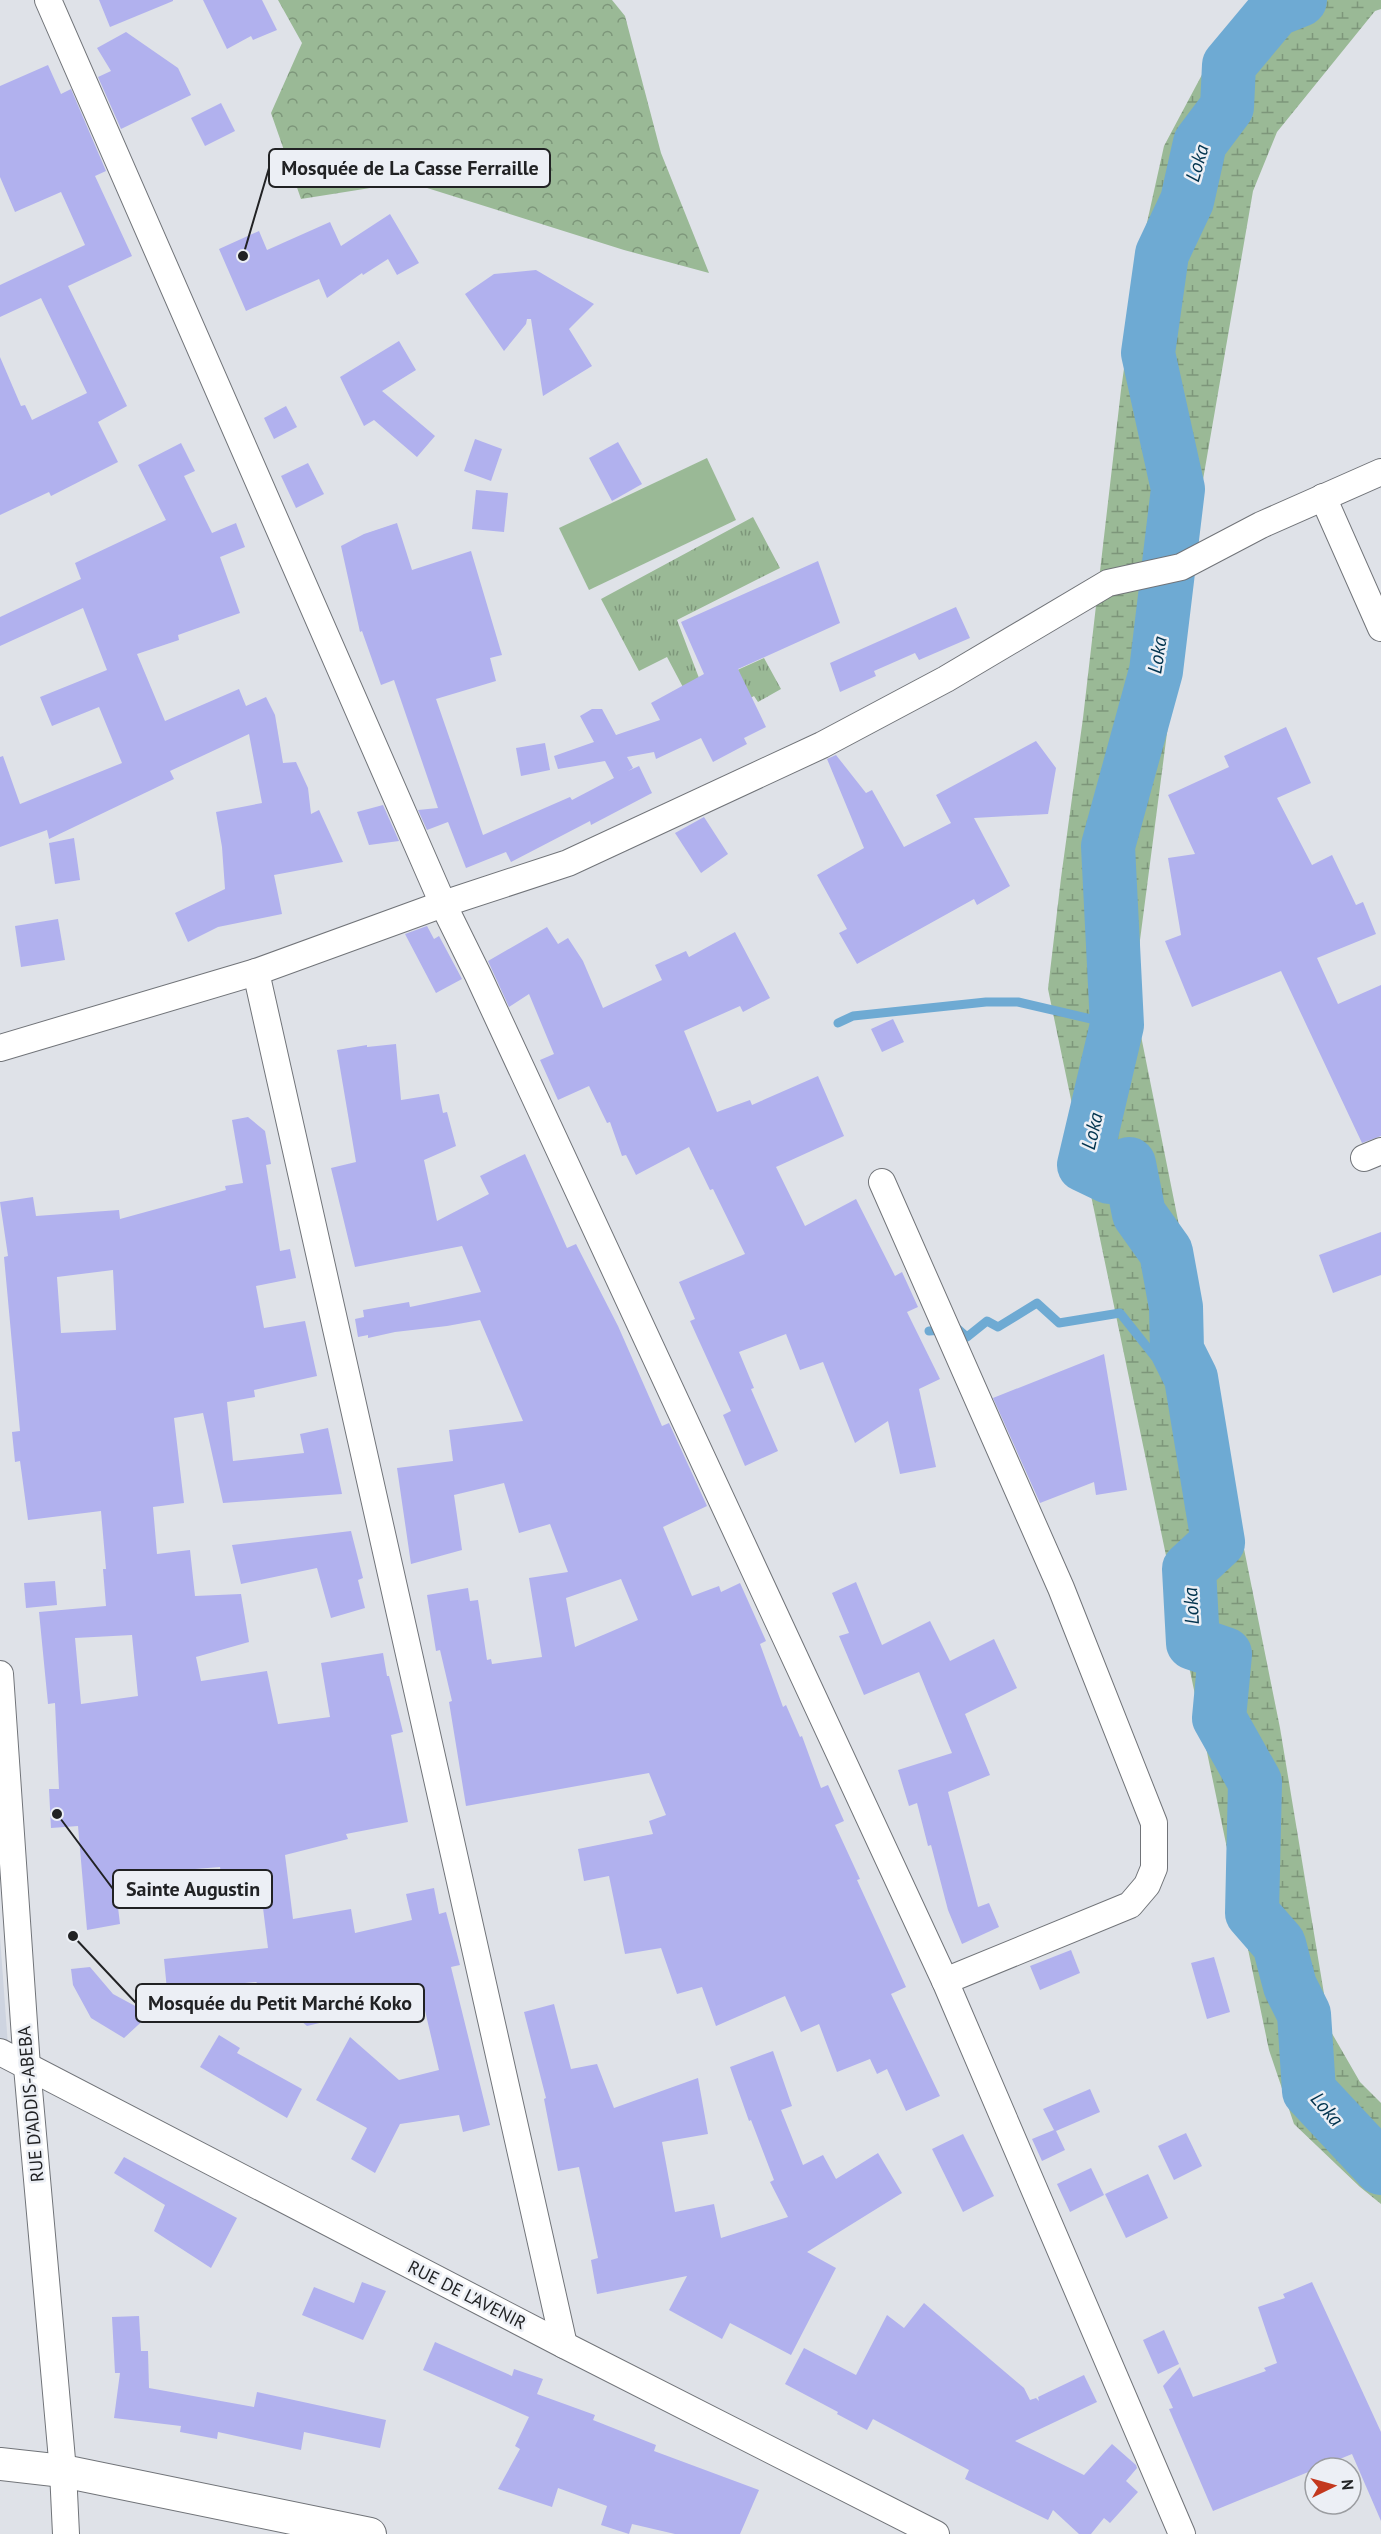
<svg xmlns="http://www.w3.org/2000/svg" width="1381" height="2534" font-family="'PT Sans',sans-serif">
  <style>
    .built { fill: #ced4e0 }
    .grass { fill: url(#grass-tufts) }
    .forest { fill: url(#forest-crowns) }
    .wetland { fill: url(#wetland-marsh) }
    .park { fill: #9ab996 }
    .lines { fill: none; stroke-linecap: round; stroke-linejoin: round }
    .stream { stroke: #6eaad3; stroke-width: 9 }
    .river { stroke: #6eaad3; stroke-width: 54 }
    .building { fill: #b1b1ee; fill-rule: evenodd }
    .minor-casing { stroke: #717479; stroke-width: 28 }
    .tertiary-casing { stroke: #717479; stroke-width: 34 }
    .minor { stroke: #fff; stroke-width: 26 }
    .tertiary { stroke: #fff; stroke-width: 32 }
    .labels { text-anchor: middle; stroke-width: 5; stroke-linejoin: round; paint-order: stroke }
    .street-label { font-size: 18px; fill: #212224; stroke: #eceff5 }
    .water-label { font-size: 20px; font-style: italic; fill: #00334e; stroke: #eceff5 }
    .leader { fill: none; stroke: #212224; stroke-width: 2 }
    .callout-dot { fill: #212224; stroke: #eceff5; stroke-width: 2 }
    .callout { fill: #eceff5; stroke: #212224; stroke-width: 2 }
    .callout-label { font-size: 20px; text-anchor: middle; font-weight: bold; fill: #212224 }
  </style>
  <defs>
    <pattern id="grass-tufts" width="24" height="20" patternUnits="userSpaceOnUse" patternTransform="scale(1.5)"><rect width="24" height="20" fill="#9ab996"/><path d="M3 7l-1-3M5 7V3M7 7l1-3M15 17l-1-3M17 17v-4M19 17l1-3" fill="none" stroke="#7d967a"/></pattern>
    <pattern id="forest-crowns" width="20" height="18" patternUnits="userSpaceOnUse" patternTransform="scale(1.5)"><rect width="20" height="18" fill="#9ab996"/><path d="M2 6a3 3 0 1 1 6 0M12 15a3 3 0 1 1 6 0" fill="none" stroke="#7d967a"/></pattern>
    <pattern id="wetland-marsh" width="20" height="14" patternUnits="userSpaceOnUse" patternTransform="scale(1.5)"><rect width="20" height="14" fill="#9ab996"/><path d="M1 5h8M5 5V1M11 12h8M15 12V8" fill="none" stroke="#7d967a"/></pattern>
  </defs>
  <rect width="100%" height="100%" fill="#dfe2e8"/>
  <polygon class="built" points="0,1937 8,2046 0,2042"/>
  <polygon class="grass" points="753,517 780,568 677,620 702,686 764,658 781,689 758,702 754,696 733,708 685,691 667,657 639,671 601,599"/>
  <polygon class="forest" points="278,0 612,0 625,16 661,153 709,273 624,250 408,182 301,199 271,113 302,43"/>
  <polygon class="wetland" points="1264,0 1381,0 1381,9 1375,11 1277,132 1253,191 1191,549 1140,940 1137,1016 1280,1728 1330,2030 1360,2082 1381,2103 1381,2204 1360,2187 1294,2124 1269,2050 1048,989 1061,878 1083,718 1121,390 1140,254 1164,146 1205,69"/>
  <polygon class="park" points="707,458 736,520 589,590 559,528"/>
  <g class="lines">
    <g class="stream">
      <polyline points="838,1023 853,1016 986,1002 1018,1002 1117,1025"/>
      <polyline points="929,1331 958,1329 967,1337 987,1321 998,1327 1037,1303 1059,1323 1120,1313 1155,1357 1177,1350"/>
    </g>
    <polyline class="river" points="1300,0 1275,10 1229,65 1227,107 1200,143 1187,201 1162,254 1148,353 1178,489 1156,671 1108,846 1117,1025 1084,1165 1109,1177 1129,1164 1139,1214 1166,1252 1176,1307 1177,1350 1191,1378 1218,1542 1189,1569 1193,1643 1225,1654 1219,1718 1255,1782 1252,1913 1279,1944 1290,1986 1304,2014 1309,2091 1381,2168"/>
  </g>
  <g class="building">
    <polygon points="99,0 173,0 173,1 110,27"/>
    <polygon points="203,0 262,0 277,30 253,40 251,36 227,49"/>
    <polygon points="126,32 178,68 191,95 121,129 98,77 111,71 97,48"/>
    <polygon points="48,65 61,94 71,89 106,171 95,176 132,256 68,286 127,406 98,422 118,462 51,496 49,492 0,515 0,357 21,406 25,405 32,420 87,393 41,298 0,317 0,285 85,245 61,192 15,212 0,177 0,86"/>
    <polygon points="221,103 235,131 205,146 191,118"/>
    <polygon points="390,214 419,263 397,275 388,259 363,275 362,273 327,298 319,279 246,311 219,249 259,231 267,250 330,222 341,246"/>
    <polygon points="536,270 594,304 569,329 592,366 543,396 531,319 527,319 526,324 504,351 465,294 494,274"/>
    <polygon points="399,341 416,370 382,391 435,436 417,457 374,420 364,426 340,377"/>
    <polygon points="286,406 297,427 274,439 264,418"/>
    <polygon points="475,439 502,449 491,481 464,471"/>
    <polygon points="618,442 642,484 612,501 589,458"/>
    <polygon points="181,443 195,471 184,476 212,533 236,523 245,547 220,557 240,613 178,635 179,640 137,654 165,721 239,689 246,706 266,697 275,715 283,763 296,762 308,788 311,814 319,810 343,862 274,875 282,914 218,927 188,942 175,913 225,889 222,847 216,812 262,803 249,734 170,771 174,779 49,839 47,830 0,847 0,757 3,756 20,804 122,763 99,707 52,726 40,697 107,670 83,608 0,646 0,617 81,579 75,563 166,520 138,465"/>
    <polygon points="308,463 324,494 296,508 281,476"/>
    <polygon points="476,490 508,493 504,532 472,529"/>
    <polygon points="397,523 412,570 471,551 502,655 490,658 496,681 436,699 483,835 570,797 572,800 614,778 605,761 558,769 554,756 594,742 580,716 592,709 602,709 616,735 660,720 651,703 704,674 681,622 818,561 840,623 738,669 766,727 744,738 747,744 713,762 701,738 656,759 654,752 627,757 633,768 628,771 639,766 652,793 591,825 590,821 511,862 506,852 466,868 448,822 427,830 418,810 438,808 394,680 381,685 362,631 360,632 341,546 364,534"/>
    <polygon points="956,607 970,638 919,660 915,653 874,671 876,676 840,692 830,663"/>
    <polygon points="1286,727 1311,783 1277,798 1312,865 1332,855 1356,905 1363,902 1376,934 1317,958 1338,1004 1381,985 1381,1136 1362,1143 1281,971 1192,1007 1165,941 1181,935 1168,858 1195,854 1168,795 1229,767 1224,756"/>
    <polygon points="1036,741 1056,768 1048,814 974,818 1010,886 977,905 974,899 857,964 839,933 847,929 817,875 864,848 827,759 836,755 866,793 872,790 904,847 951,823 936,795"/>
    <polygon points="545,743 550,770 521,776 516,748"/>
    <polygon points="383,805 399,841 369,845 357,812"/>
    <polygon points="704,817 728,854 701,873 675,833"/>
    <polygon points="74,838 80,880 55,884 49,843"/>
    <polygon points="58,919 65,960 21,967 15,926"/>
    <polygon points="427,926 434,939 439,936 462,979 436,993 405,934"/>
    <polygon points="547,927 558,944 568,938 583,961 603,1008 662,980 655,965 686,951 689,957 735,932 770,998 743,1012 740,1006 684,1031 717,1112 750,1100 752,1105 818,1076 844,1136 776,1167 805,1226 856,1199 895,1276 902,1272 918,1307 907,1312 940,1379 919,1389 936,1467 900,1474 888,1421 855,1443 823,1362 800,1370 786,1334 739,1352 754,1388 751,1389 778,1451 745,1466 723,1415 731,1411 690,1321 695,1319 679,1282 745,1254 713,1189 710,1190 689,1147 636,1175 626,1155 622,1156 610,1122 607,1123 589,1086 558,1100 540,1060 554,1054 529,994 509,1007 488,961"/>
    <polygon points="893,1019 904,1042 882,1052 871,1029"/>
    <path d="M396,1044L401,1100L439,1094L443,1113L447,1112L456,1146L424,1160L437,1221L489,1194L480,1176L525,1154L567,1248L576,1244L618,1326L662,1426L669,1423L707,1506L663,1527L692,1596L719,1586L721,1592L740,1583L766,1641L760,1644L783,1707L786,1705L800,1737L802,1736L821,1788L828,1785L844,1821L835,1825L860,1879L857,1880L906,1987L891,1994L940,2096L906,2111L887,2069L877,2074L870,2059L837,2072L819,2024L801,2032L785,1996L716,2026L702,1987L677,1994L661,1948L625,1954L609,1876L584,1881L578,1849L653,1834L649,1821L666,1815L649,1773L466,1806L449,1702L452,1701L440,1650L436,1651L427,1595L468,1588L470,1601L478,1600L487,1660L491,1659L492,1664L542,1657L529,1578L568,1572L550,1524L519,1533L504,1483L454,1495L462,1550L411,1564L397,1468L453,1461L449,1430L523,1421L480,1320L447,1326L395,1332L368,1338V1335L358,1337L355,1319L364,1317L363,1310L409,1302L410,1307L481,1292L462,1246L355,1267L331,1168L356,1162L337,1050L367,1045V1047ZM621,1579L638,1620L575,1647L566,1598Z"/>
    <path d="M248,1117L265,1131L271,1164L266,1165L280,1251L290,1249L296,1278L256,1286L264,1328L305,1321L317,1376L254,1390L255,1397L227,1402L233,1461L304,1453L300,1434L328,1428L342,1494L223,1503L203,1413L174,1418L184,1503L153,1507L157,1554L190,1550L195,1596L241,1594L249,1642L196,1657L201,1681L267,1671L278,1724L330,1717L321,1663L383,1653L387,1676H389L403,1732L391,1735L408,1822L346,1834L348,1839L285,1855L293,1919L351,1909L355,1933L412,1920L406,1894L434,1888L439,1914L446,1912L460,1965L451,1967L490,2125L463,2132L459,2115L400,2124L375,2173L351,2159L367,2128L316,2100L350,2037L399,2080L439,2070L422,1998L307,2026L256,1982L167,1990L164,1959L268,1948L262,1900L226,1906L220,1867L158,1872L160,1887L139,1888L140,1897L117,1899L120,1924L87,1930L78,1826L51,1828L49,1789H59L55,1703L48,1704L39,1612L106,1606L103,1569H106L101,1511L28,1520L20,1461L15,1462L12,1432L20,1431L4,1257L8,1256L0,1202L33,1197L36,1216L119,1210L120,1219L226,1190L225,1186L243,1183L232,1120ZM113,1270L116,1330L61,1333L57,1277ZM132,1635L138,1696L81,1704L75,1638Z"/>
    <polygon points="1381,1232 1381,1275 1333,1293 1319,1255"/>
    <polygon points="1104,1354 1127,1490 1096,1495 1094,1482 1040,1503 993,1398"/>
    <polygon points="351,1531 363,1578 358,1580 365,1608 331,1618 317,1568 241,1584 232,1545"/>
    <polygon points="55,1581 57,1605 26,1608 24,1583"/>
    <polygon points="856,1582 882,1645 930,1621 950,1661 994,1639 1017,1688 965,1714 990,1775 948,1792 978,1907 989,1903 999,1927 962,1944 948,1910 931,1845 928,1846 917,1803 909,1806 898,1770 952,1753 919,1672 864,1695 839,1636 849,1633 832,1593"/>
    <polygon points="1071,1950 1080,1973 1040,1990 1030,1966"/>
    <polygon points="1214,1957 1230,2012 1207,2019 1191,1963"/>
    <polygon points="90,1967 113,1994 150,2014 124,2038 91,2018 73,1985 71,1969"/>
    <polygon points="554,2004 571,2069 597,2064 614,2108 698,2078 708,2134 662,2142 675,2212 714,2204 721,2238 788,2217 770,2182 774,2180 751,2120 749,2121 730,2067 773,2051 792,2106 781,2110 803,2165 823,2155 836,2179 878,2153 902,2193 807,2252 836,2268 791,2355 730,2323 722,2339 669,2310 687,2276 597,2294 591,2260 598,2258 579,2167 558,2171 544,2099 546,2098 524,2012"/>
    <polygon points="219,2035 240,2048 237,2053 302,2089 287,2118 200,2067"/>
    <polygon points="1090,2089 1100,2112 1056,2131 1065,2150 1042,2161 1032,2139 1054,2130 1043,2109"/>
    <polygon points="1186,2133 1202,2166 1174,2180 1158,2146"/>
    <polygon points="963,2134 994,2196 963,2212 932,2149"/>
    <polygon points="124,2157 237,2218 211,2268 154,2231 165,2205 114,2173"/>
    <polygon points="1091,2168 1104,2195 1070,2212 1057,2184"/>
    <polygon points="1148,2174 1168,2218 1126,2238 1105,2194"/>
    <polygon points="362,2282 386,2291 363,2340 302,2315 314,2287 354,2303"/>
    <polygon points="1312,2282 1381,2432 1381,2521 1352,2454 1213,2511 1169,2409 1173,2408 1163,2386 1180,2367 1193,2397 1266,2371 1264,2368 1277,2363 1258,2307 1285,2298 1283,2294"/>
    <polygon points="924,2303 1024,2388 1030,2400 1036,2398 1039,2401 1038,2397 1084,2375 1097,2402 1015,2441 1084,2475 1112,2444 1136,2465 1137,2468 1126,2481 1138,2492 1110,2523 1104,2518 1091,2534 1079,2534 1053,2510 1048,2520 965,2479 969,2470 873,2419 867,2430 837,2414 838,2412 785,2384 804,2348 856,2375 887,2315 904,2328"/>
    <polygon points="139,2316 141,2351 148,2351 149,2388 254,2407 257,2392 386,2420 380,2448 304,2432 301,2450 218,2432 217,2439 180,2432 181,2426 114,2418 120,2373 115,2373 112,2317"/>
    <polygon points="1164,2330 1179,2364 1158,2374 1143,2340"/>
    <polygon points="435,2342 512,2376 514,2369 543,2379 537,2394 595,2415 593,2420 656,2445 654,2451 759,2490 740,2534 675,2534 632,2524 629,2534 601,2525 607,2506 558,2488 552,2507 498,2489 520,2449 515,2446 529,2417 423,2370"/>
  </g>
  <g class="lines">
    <g class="minor-casing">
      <g id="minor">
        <polyline points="48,0 443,904 478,975 945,1981 1182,2534"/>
        <polyline points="1323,497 1381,628"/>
        <polyline points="256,972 564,2345"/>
        <polyline points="0,1048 256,972 443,904 568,863 822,745 946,679 1108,583 1181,567 1261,525 1381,472"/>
        <polyline points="1364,1158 1381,1151"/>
        <polyline points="882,1182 1061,1588 1154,1823 1154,1868 1147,1885 1130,1905 945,1981"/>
        <polyline points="0,1674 27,2067 63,2471 66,2534"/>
        <polyline points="0,2052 564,2345 936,2534"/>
      </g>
    </g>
    <g class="tertiary-casing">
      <polyline id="tertiary" points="0,2464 63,2471 370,2534"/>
    </g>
    <use href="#minor" class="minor"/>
    <use href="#tertiary" class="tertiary"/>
  </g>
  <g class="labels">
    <g class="street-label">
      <text transform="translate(31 2104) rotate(-95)" y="6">RUE D'ADDIS-ABEBA</text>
      <text transform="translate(467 2295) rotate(27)" y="6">RUE DE L'AVENIR</text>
    </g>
    <g class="water-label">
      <text transform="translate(1197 163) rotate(-74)" y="7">Loka</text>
      <text transform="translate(1157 655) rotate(-81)" y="7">Loka</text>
      <text transform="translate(1092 1131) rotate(-77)" y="7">Loka</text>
      <text transform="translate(1191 1606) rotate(-93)" y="7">Loka</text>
      <text transform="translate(1327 2109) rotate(49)" y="7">Loka</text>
    </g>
  </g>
  <path class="leader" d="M243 256L269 168M57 1814L113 1889M73 1936L136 2003"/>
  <g class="callout-dot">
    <circle cx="243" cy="256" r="6"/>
    <circle cx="57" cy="1814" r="6"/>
    <circle cx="73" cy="1936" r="6"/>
  </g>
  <g class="callout">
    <rect x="269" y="149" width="281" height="38" rx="6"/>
    <rect x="113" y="1870" width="159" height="38" rx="6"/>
    <rect x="136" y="1984" width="288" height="38" rx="6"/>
  </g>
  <g class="callout-label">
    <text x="410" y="175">Mosquée de La Casse Ferraille</text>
    <text x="193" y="1896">Sainte Augustin</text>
    <text x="280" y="2010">Mosquée du Petit Marché Koko</text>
  </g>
  <g transform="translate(1333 2486) rotate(85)"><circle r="28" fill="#eceff5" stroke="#9b9da1" stroke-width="1.5"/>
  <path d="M0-4.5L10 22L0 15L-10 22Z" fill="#c3381e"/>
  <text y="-9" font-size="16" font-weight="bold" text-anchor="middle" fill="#212224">N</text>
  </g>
</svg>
